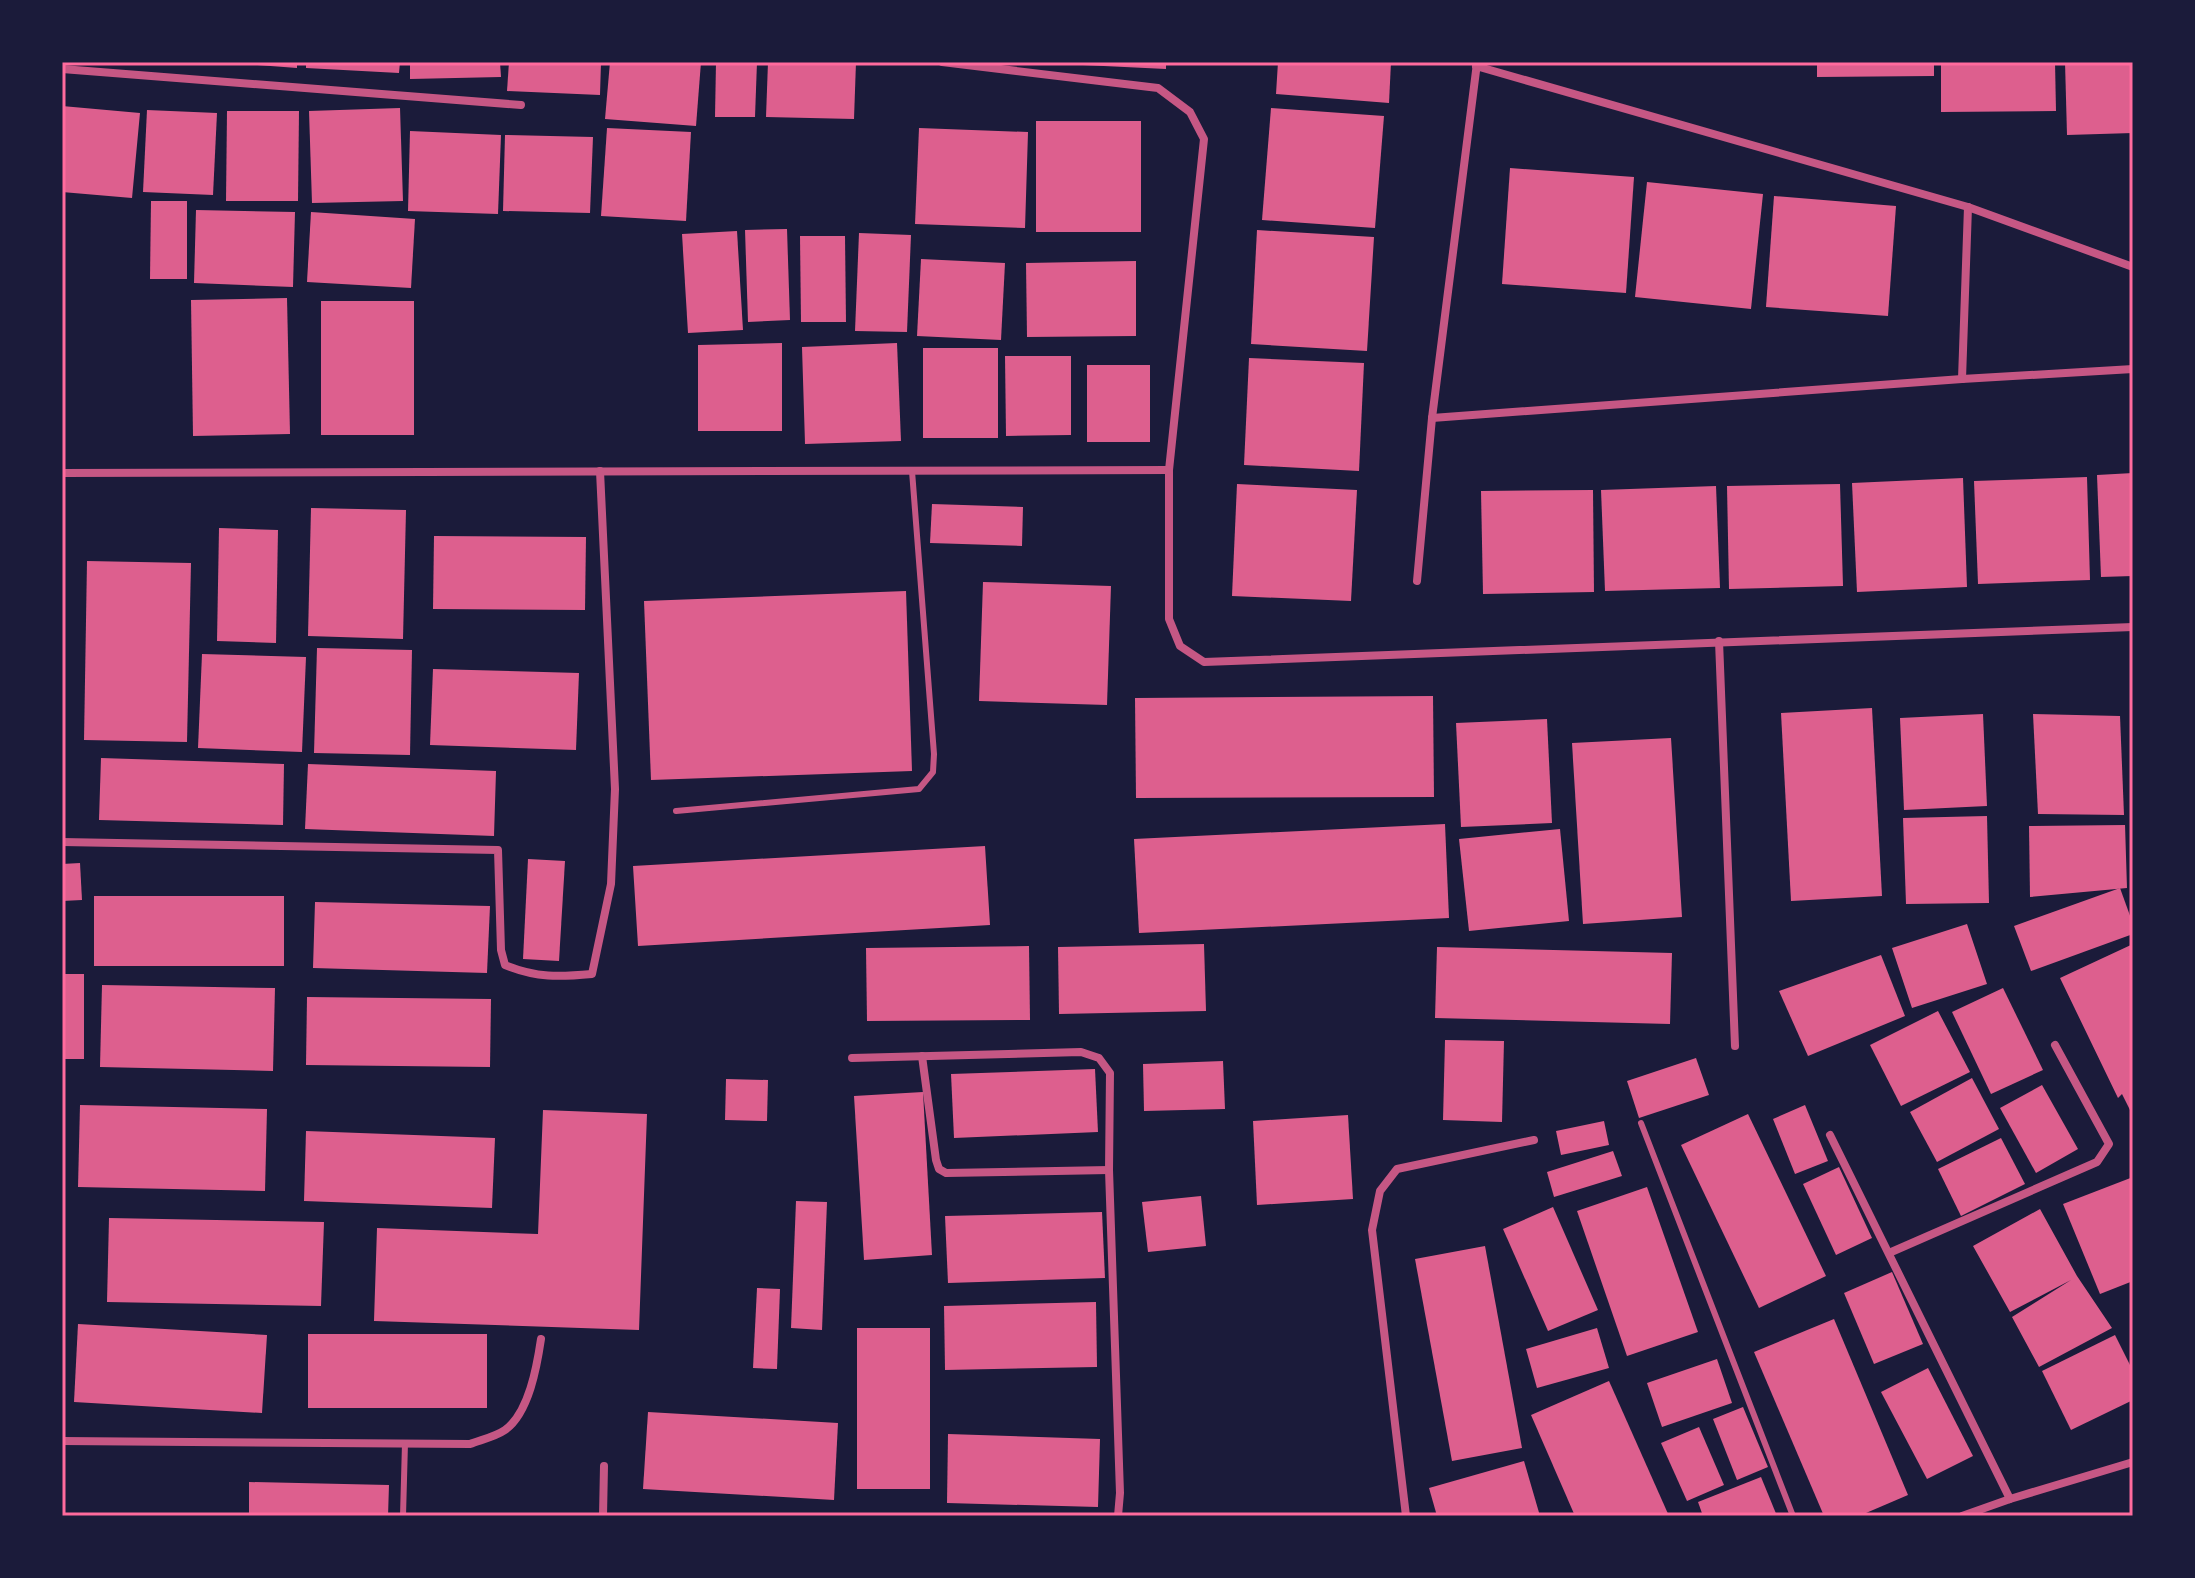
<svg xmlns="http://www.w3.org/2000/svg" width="2195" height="1578" font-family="Jost,sans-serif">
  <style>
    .building { fill: #dd5f8e }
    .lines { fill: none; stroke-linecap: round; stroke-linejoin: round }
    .service { stroke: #c65784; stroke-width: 6 }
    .minor { stroke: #c65784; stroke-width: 8 }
    .neatline { fill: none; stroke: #ff6b9d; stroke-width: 3 }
  </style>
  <rect width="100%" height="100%" fill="#1b1b3a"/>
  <g class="building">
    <polygon points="242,62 297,62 297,68 242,64"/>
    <polygon points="306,62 400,62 399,73 306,68"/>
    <polygon points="410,62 500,62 501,77 410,79"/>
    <polygon points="509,62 601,62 600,95 507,91"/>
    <polygon points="610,62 701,62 696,126 605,119"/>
    <polygon points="716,62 757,62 755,117 715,117"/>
    <polygon points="768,62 856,62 854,119 766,117"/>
    <polygon points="1062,62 1166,62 1166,69 1062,64"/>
    <polygon points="1278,62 1391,62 1389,103 1276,94"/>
    <polygon points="1817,62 1934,62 1934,76 1817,77"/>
    <polygon points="1941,62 2055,62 2056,111 1941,112"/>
    <polygon points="2065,62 2133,62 2133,133 2067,135"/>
    <polygon points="62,106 140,113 132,198 62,192"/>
    <polygon points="400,108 403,201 312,203 309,111"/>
    <polygon points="1271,108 1384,116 1375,228 1262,220"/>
    <polygon points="147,110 217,113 213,195 143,192"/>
    <polygon points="227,111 299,111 298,201 226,201"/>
    <rect x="1036" y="121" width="105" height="111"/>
    <polygon points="607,128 691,132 686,221 601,216"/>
    <polygon points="919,128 1028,132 1025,228 915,224"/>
    <polygon points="410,131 501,135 498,214 408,211"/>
    <polygon points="505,135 593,137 590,213 503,211"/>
    <polygon points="1510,168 1634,177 1626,293 1502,284"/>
    <polygon points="1647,182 1763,194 1751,309 1635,297"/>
    <polygon points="1774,196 1896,206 1888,316 1766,307"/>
    <polygon points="151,201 187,201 187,279 150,279"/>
    <polygon points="196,210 295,212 293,287 194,283"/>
    <polygon points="311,212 415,219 411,288 307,282"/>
    <polygon points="787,229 790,320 748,322 745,230"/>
    <polygon points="1257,230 1374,237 1367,351 1251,344"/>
    <polygon points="737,231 743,330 688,333 682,234"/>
    <polygon points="859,233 911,235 907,332 855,331"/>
    <polygon points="800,236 845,236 846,322 801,322"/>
    <polygon points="921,259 1005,263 1001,340 917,336"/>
    <polygon points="1136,261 1136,336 1027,337 1026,263"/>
    <polygon points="287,298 290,434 193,436 191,300"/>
    <rect x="321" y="301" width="93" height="134"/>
    <polygon points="782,343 782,431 698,431 698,345"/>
    <polygon points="897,343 901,441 805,444 802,347"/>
    <rect x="923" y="348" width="75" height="90"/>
    <polygon points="1005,356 1071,356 1071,435 1006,436"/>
    <polygon points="1249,358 1364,363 1359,471 1244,465"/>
    <rect x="1087" y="365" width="63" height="77"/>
    <polygon points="2133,473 2133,576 2101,577 2097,475"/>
    <polygon points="2087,477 2090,580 1978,584 1974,481"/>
    <polygon points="1963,478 1967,587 1857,592 1852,483"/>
    <polygon points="1237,484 1357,490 1351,601 1232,596"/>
    <polygon points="1840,484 1843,586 1729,589 1727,486"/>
    <polygon points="1716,486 1720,588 1605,591 1601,490"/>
    <polygon points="1593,490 1594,592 1483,594 1481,491"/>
    <polygon points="932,504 1023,507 1022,546 930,543"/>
    <polygon points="311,508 406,510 403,639 308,636"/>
    <polygon points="219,528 278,530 276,643 217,641"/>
    <polygon points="434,536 586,537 585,610 433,609"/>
    <polygon points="87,561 191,563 187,742 84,740"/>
    <polygon points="983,582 1111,586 1107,705 979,701"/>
    <polygon points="906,591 912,771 651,780 644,601"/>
    <polygon points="317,648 412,650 410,755 314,753"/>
    <polygon points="202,654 306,657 302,752 198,748"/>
    <polygon points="433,669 579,673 576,750 430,745"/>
    <polygon points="1433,696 1434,797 1136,798 1135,698"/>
    <polygon points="1872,708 1882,896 1791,901 1781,713"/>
    <polygon points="1983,714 1987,806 1904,810 1900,718"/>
    <polygon points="2033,714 2120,716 2124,815 2038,814"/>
    <polygon points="1547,719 1552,823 1461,827 1456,723"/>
    <polygon points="1671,738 1682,917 1583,924 1572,743"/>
    <polygon points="101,758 284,764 283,825 99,820"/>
    <polygon points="308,764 496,771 494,836 305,829"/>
    <polygon points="1987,816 1989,903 1906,904 1903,818"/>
    <polygon points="1445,824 1449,918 1139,933 1134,839"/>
    <polygon points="2125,825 2127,888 2030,897 2029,826"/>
    <polygon points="1560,829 1569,921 1469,931 1459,839"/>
    <polygon points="985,846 990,925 638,946 633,866"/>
    <polygon points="528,859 565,861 559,961 523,959"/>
    <polygon points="80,863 82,900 62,901 62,864"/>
    <polygon points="2120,888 2133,924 2133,934 2031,971 2014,926"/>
    <rect x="94" y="896" width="190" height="70"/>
    <polygon points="315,902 490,906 487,973 313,968"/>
    <polygon points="1967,924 1987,984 1912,1008 1892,948"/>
    <polygon points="1204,944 1206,1011 1059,1014 1058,947"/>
    <polygon points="2133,944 2133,1116 2122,1094 2118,1098 2060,978"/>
    <polygon points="1029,946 1030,1020 867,1021 866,948"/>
    <polygon points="1437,947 1672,953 1670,1024 1435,1018"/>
    <polygon points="1881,955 1905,1016 1808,1056 1779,991"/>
    <rect x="62" y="974" width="22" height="85"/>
    <polygon points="102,985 275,988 273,1071 100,1067"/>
    <polygon points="2003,988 2043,1070 1991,1094 1952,1012"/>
    <polygon points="307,997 491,999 490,1067 306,1065"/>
    <polygon points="1938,1011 1970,1072 1901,1106 1870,1045"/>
    <polygon points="1445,1040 1504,1041 1502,1122 1443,1120"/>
    <polygon points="1696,1058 1709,1095 1639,1118 1627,1081"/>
    <polygon points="1223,1061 1225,1109 1144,1111 1143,1064"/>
    <polygon points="1095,1069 1098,1132 954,1138 951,1074"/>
    <polygon points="1972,1078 1999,1129 1937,1162 1910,1112"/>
    <polygon points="726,1079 768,1080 767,1121 725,1120"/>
    <polygon points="2042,1085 2078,1149 2036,1173 2000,1108"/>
    <polygon points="923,1092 932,1255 864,1260 854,1096"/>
    <polygon points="80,1105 267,1109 265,1191 78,1187"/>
    <polygon points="1805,1105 1828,1161 1795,1174 1773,1119"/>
    <polygon points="543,1110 647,1114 639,1330 374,1321 377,1228 538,1234"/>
    <polygon points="1748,1114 1826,1276 1759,1308 1681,1145"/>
    <polygon points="1348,1115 1353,1199 1257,1205 1253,1121"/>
    <polygon points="1604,1121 1609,1145 1561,1155 1556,1131"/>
    <polygon points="306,1131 495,1138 492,1208 304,1201"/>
    <polygon points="2001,1138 2025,1184 1961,1216 1938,1169"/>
    <polygon points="1613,1151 1622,1176 1554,1197 1547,1172"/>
    <polygon points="1839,1167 1872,1238 1836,1255 1803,1184"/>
    <polygon points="2133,1177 2133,1281 2100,1294 2063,1204"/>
    <polygon points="1647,1187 1698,1332 1627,1356 1577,1211"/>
    <polygon points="1201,1196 1206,1246 1148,1252 1142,1202"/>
    <polygon points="796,1201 827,1202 822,1330 791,1328"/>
    <polygon points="1553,1207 1598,1310 1548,1331 1503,1229"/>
    <polygon points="2040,1209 2077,1276 2112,1328 2039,1367 2012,1317 2071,1280 2010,1312 1973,1246"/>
    <polygon points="1102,1212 1105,1278 948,1283 945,1216"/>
    <polygon points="109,1218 324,1222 321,1306 107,1302"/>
    <polygon points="1485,1246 1522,1448 1452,1461 1415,1259"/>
    <polygon points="1892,1272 1923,1344 1874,1364 1844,1293"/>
    <polygon points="757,1288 780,1289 777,1369 753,1368"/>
    <polygon points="1096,1302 1097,1367 945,1370 944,1306"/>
    <polygon points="1834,1319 1908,1495 1859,1516 1824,1516 1754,1352"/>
    <polygon points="78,1324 267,1335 262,1413 74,1402"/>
    <rect x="857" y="1328" width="73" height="161"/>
    <polygon points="1597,1328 1609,1368 1537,1388 1526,1349"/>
    <rect x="308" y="1334" width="179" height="74"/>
    <polygon points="2115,1335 2133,1371 2133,1400 2071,1430 2042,1371"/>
    <polygon points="1717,1359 1732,1403 1662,1427 1647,1383"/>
    <polygon points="1928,1368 1973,1456 1927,1479 1881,1392"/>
    <polygon points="1609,1381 1669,1516 1575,1516 1531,1415"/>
    <polygon points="1743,1407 1768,1467 1737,1480 1713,1419"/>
    <polygon points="648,1412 838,1423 834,1500 643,1489"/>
    <polygon points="1699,1427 1724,1485 1687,1501 1661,1443"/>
    <polygon points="948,1434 1100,1439 1098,1507 947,1503"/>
    <polygon points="1524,1461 1540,1516 1437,1516 1429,1488"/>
    <polygon points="1761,1477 1777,1516 1703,1516 1698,1502"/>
    <polygon points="249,1482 389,1485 388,1516 249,1516"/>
  </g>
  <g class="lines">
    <g class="service">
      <polyline points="676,811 919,789 933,772 934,754 912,471"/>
      <polyline points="1641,1123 1793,1516"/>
      <polyline points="403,1516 405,1443"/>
    </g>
    <g class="minor">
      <polyline points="942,62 1158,88 1190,112 1204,139 1169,470 1169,619 1180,646 1204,662 2133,627"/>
      <polyline points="1476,66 1968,207 2133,267"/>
      <polyline points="62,69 521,105"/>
      <polyline points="1962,379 1968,207"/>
      <polyline points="1432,418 1962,379 2133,369"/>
      <polyline points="62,473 1169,470"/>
      <polyline points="1417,581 1432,418 1477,63"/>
      <polyline points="1719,641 1735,1046"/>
      <path d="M62,842L498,850L501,950L505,965C537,978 559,977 592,974L611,884L615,789L600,471"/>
      <polyline points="922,1056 936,1160 939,1169 946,1173 1109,1170"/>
      <polyline points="852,1058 1081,1052 1099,1058 1110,1073 1109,1170 1120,1493 1118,1516"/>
      <polyline points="1830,1135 2010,1499"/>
      <polyline points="1889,1253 2097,1162 2109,1144 2055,1045"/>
      <path d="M62,1441L470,1444C480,1440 495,1437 505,1430C529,1413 537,1366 541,1339"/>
      <polyline points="603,1516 604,1466"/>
      <polyline points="1406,1516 1372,1230 1380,1191 1397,1169 1534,1140"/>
      <polyline points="1962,1516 2010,1499 2133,1462"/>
    </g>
  </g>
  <rect width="2195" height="1578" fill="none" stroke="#1b1b3a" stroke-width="128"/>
  <rect x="64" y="64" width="2067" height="1450" class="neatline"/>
</svg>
